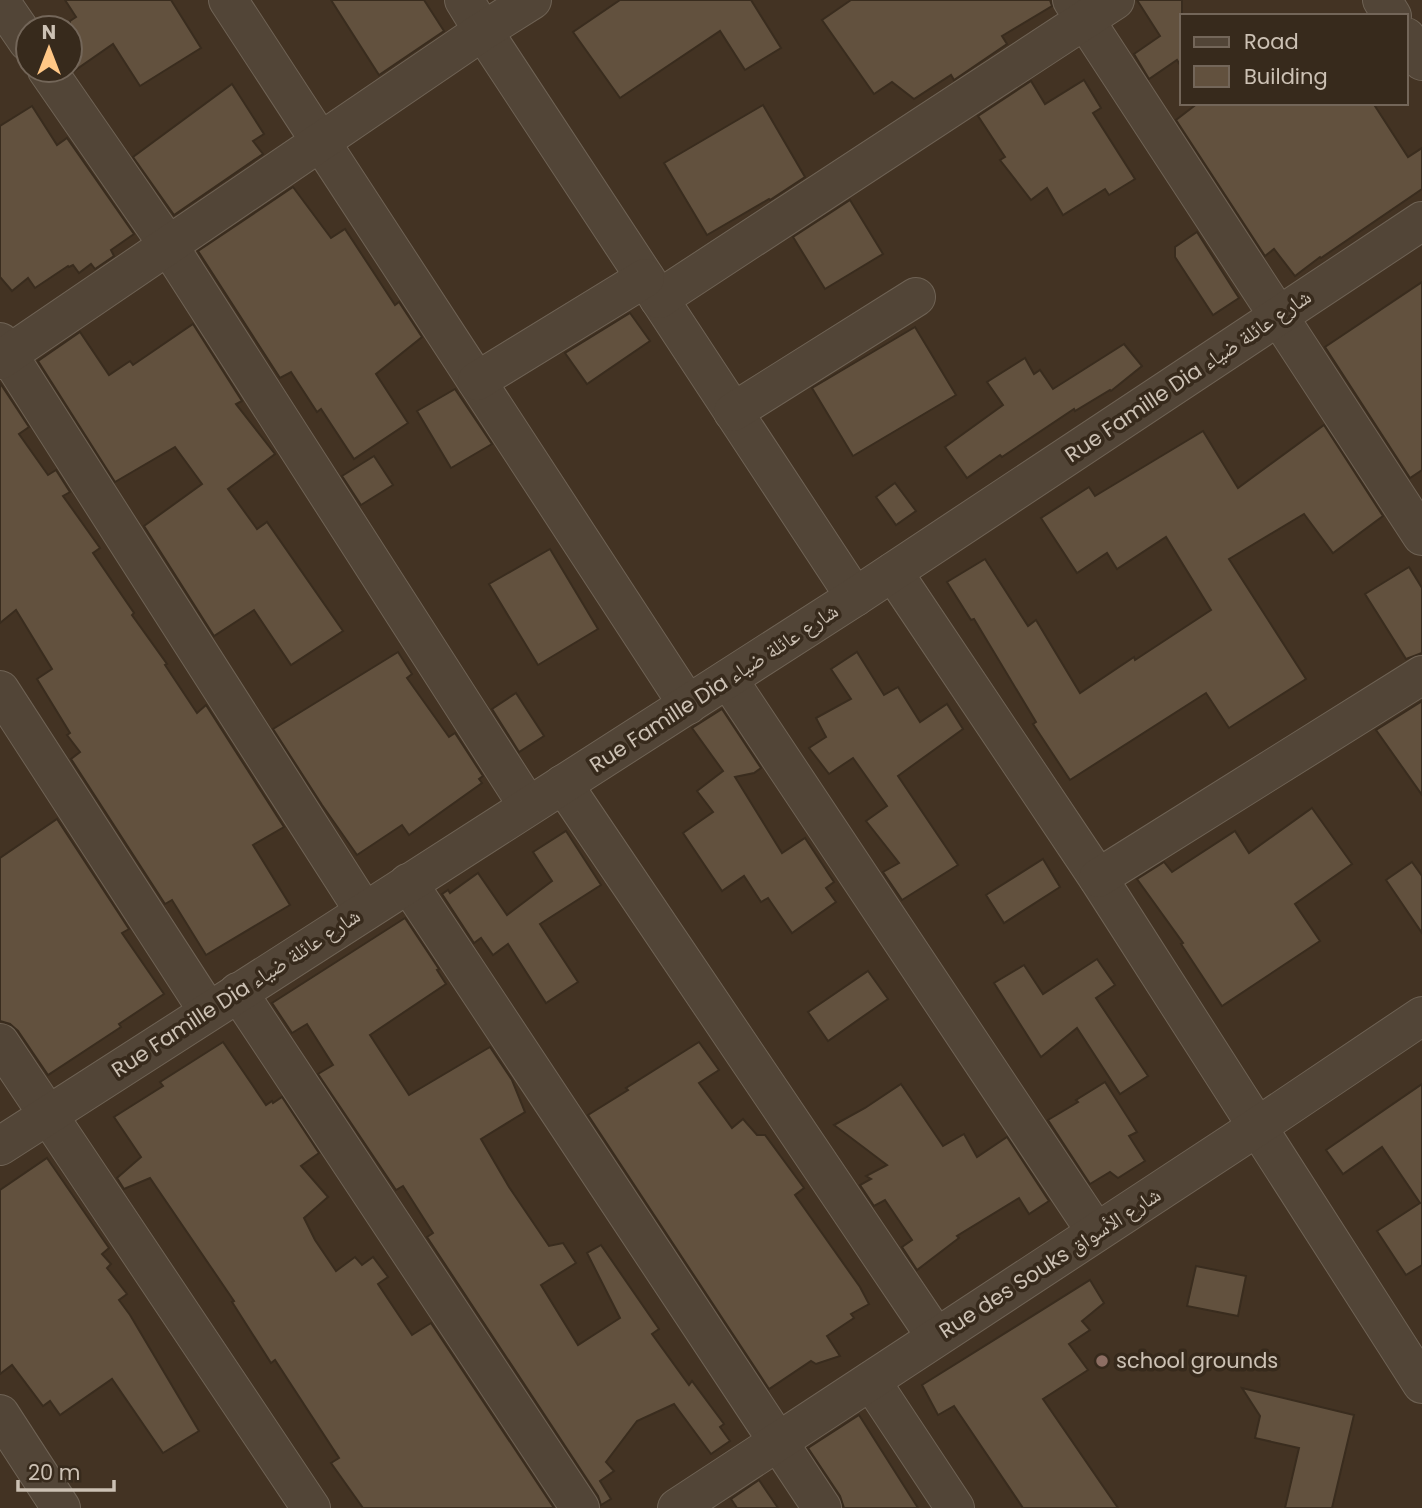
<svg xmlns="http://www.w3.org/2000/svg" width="1422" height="1508" font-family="Poppins,'Noto Naskh Arabic',sans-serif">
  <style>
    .building { fill: #62513e; stroke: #392c1e; stroke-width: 2 }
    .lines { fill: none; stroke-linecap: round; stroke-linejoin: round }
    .minor-casing { stroke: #6f6355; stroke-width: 40 }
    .minor { stroke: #524537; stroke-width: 38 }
    .education-dot { fill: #8d6e63; stroke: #372a1c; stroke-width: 2.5 }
    .labels { text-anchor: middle; stroke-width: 7; stroke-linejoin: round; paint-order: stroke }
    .street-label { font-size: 21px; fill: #ccc1b4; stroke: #372a1c }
    .poi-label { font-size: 21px; fill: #ccc1b4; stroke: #372a1c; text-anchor: start }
  </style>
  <rect width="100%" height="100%" fill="#433323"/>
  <g class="building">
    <polygon points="65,0 171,0 201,48 140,86 113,44 74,71 70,65 70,21 76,17"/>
    <polygon points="331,0 424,0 444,31 379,75"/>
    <polygon points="620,0 751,0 781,48 745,70 720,31 620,98 573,32"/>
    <polygon points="851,0 1050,0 1052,6 1002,36 1007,44 954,80 951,75 914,99 892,82 874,94 822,20"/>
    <polygon points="1137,0 1182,0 1182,68 1177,60 1149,79 1134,54 1160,36"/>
    <polygon points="1084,80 1101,108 1093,113 1135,179 1109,195 1105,189 1063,215 1047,188 1031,200 1000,160 1005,157 978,116 1031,81 1045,104"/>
    <polygon points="232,84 264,134 253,141 263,154 174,215 133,157"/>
    <polygon points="1198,103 1373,103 1408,157 1422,148 1422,189 1321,258 1320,257 1295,276 1274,249 1265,256 1176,120"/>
    <polygon points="763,105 805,177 770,200 769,199 707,235 664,163"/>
    <polygon points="32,106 57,145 67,138 134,234 111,250 114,256 95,269 91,264 79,273 73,265 69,267 68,266 35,288 28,278 12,291 0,277 0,126"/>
    <polygon points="293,187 331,238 345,229 395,305 399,302 422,337 376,374 408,423 354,459 321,409 317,412 291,372 280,378 198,251"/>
    <polygon points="850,200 883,254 825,289 793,237"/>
    <polygon points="1197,232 1239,298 1213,315 1175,257 1175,247"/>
    <polygon points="1422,282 1422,470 1410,478 1325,347"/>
    <polygon points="630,313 650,341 587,384 565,353"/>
    <polygon points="193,324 242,401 236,404 275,454 228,489 257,529 267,522 343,631 291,665 254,610 214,636 144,526 202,484 175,447 115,482 38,361 80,332 109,375 130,361 133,365"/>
    <polygon points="915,327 956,395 853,456 812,388"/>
    <polygon points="1124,344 1142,366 1111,391 1110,390 1075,411 1074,409 1002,457 1000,455 967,478 945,447 1003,405 987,382 1025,358 1034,374 1040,370 1053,389"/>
    <polygon points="0,383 29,427 19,434 48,475 56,470 70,492 63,496 100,548 93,553 134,613 132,615 167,664 165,665 197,713 206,705 284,827 253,845 290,905 206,955 172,900 165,904 71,759 80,752 67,735 70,733 37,679 52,669 16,610 0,623"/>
    <polygon points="455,389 492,444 451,468 417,411"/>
    <polygon points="1324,425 1383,516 1333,553 1304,514 1229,559 1306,679 1229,728 1206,693 1070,780 1033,724 1036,722 974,619 971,620 947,582 985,559 1028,626 1036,620 1080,693 1134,657 1135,660 1211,610 1166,537 1117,569 1107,553 1077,573 1041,518 1089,487 1095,496 1203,431 1238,488"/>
    <polygon points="374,456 393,485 361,505 342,476"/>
    <polygon points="895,483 916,511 896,525 876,497"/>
    <polygon points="550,549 598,629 538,665 489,584"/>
    <polygon points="1409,567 1422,588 1422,653 1406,659 1365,594"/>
    <polygon points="398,652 412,674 407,678 449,737 455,733 483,776 479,779 482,783 409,835 402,825 357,855 322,805 273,729"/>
    <polygon points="857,652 884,695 898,687 920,722 947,704 963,729 898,776 958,865 902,900 883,872 899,863 866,821 887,806 853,758 829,774 809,748 826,737 816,718 851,699 831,669"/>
    <polygon points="516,693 544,736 519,752 492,709"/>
    <polygon points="1422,701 1422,795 1376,730"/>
    <polygon points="722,709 761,768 754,773 735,777 782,853 805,838 834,882 826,888 836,902 792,933 768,898 761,902 744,876 722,891 683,833 713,812 697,791 723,771 692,728"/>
    <polygon points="1312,808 1352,864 1295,904 1320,941 1222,1006 1181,944 1183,943 1137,879 1164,862 1172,872 1235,831 1249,853"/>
    <polygon points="57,819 129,929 122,933 164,994 119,1024 121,1027 48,1075 18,1031 10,1024 0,1021 0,858"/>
    <polygon points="566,831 601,885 540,924 578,982 546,1003 508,944 493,955 481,938 474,943 442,894 448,890 450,893 478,873 507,915 552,881 533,852"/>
    <polygon points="1043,859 1060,887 1004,923 986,895"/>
    <polygon points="1412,862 1422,876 1422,933 1386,880"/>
    <polygon points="405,918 439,969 437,970 446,984 370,1035 409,1095 490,1047 512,1080 525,1112 481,1139 509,1187 549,1246 563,1243 576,1263 541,1285 578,1345 620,1318 587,1253 601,1245 659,1329 652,1334 689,1385 692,1381 724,1424 720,1427 730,1441 711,1454 674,1404 637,1421 606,1462 614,1471 600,1481 611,1499 601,1505 598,1496 427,1237 433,1233 403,1186 396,1190 318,1074 333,1065 307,1024 292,1033 272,1003"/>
    <polygon points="1097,959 1115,985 1096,998 1148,1076 1120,1094 1077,1028 1041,1057 994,983 1024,965 1043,994"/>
    <polygon points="868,971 888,999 828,1041 808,1012"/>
    <polygon points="223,1042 266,1105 272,1101 273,1103 282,1097 319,1153 301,1166 328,1197 304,1218 315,1240 336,1271 355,1257 362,1265 373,1257 388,1277 378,1284 412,1335 431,1323 554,1508 363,1508 331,1463 339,1458 275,1360 271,1363 232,1302 234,1301 150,1178 124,1189 117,1178 141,1157 114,1117 163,1086 160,1082"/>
    <polygon points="699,1042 719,1070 699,1083 732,1128 743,1119 757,1135 765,1135 804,1188 795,1195 860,1287 869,1304 851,1314 854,1318 827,1336 840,1356 816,1364 811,1361 769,1389 588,1115 628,1090 626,1088"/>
    <polygon points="1105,1082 1137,1132 1129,1136 1145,1161 1118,1178 1110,1172 1090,1184 1048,1120 1078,1102 1076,1100"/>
    <polygon points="901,1084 943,1146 964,1134 977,1157 1007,1137 1049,1201 1029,1214 1019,1198 957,1236 959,1238 917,1270 902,1247 912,1240 885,1200 874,1206 860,1185 871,1179 866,1176 887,1165 834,1125 865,1108"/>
    <polygon points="1422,1084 1422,1265 1406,1275 1377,1231 1420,1203 1382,1147 1343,1174 1326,1150"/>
    <polygon points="47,1158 109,1248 102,1254 111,1264 107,1268 127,1294 119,1300 130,1315 199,1431 163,1453 112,1379 60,1415 50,1401 43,1406 12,1365 0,1374 0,1190"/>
    <polygon points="1196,1266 1246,1276 1238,1316 1187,1306"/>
    <polygon points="1090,1280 1104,1303 1082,1321 1090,1330 1069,1344 1088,1370 1043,1399 1118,1508 1023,1508 954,1406 938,1415 922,1385"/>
    <polygon points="1242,1388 1354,1415 1332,1508 1285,1508 1299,1448 1255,1438 1260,1416"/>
    <polygon points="859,1415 918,1508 844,1508 840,1496 808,1448"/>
    <polygon points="759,1480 778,1508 737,1508 731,1499"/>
  </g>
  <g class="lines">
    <g class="minor-casing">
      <g id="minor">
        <polyline points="228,0 688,705"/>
        <polyline points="464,0 483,31 855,597"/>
        <polyline points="1072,0 1422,536"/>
        <polyline points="1382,0 1392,16"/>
        <polyline points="0,1 28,42"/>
        <polyline points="1406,37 1422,61"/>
        <polyline points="47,70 168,245 528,806"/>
        <polyline points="659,299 1115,0"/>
        <polyline points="0,342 364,911"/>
        <polyline points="0,360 483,31 532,0"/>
        <polyline points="477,381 645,278"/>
        <polyline points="733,412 916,297"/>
        <polyline points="893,572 1098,878 1422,1384"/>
        <polyline points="728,679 1096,1232"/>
        <polyline points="0,690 208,1011"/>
        <polyline points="563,784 936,1337"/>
        <polyline points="1098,878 1422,675"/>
        <polyline points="408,883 822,1508"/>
        <polyline points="238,992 580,1508"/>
        <polyline points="0,1043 311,1508"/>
        <polyline points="0,1146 855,597 1422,221"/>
        <polyline points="871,1381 955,1508"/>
        <polyline points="0,1414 61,1508"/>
        <polyline points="677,1508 1257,1127 1422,1016"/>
      </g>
    </g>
    <use href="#minor" class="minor"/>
  </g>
  <circle class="education-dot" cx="1102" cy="1361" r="7"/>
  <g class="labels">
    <g class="street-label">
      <text transform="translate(1188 376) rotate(-34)" y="7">Rue Famille Dia شارع عائلة ضياء</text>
      <text transform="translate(714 688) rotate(-33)" y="7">Rue Famille Dia شارع عائلة ضياء</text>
      <text transform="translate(236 993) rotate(-33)" y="7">Rue Famille Dia شارع عائلة ضياء</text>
      <text transform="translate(1050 1263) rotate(-33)" y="7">Rue des Souks شارع الأسواق</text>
    </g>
    <g class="poi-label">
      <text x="1116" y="1368">school grounds</text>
    </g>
  </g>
  <rect x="1180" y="14" width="228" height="91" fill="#372a1c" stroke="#736659" stroke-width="2"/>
  <rect x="1194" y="37" width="35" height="10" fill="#524537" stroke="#736659" stroke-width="2"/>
  <text x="1244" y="49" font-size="21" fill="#ccc1b4">Road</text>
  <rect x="1194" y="66" width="35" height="21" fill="#62513e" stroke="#736659" stroke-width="2"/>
  <text x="1244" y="84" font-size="21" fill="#ccc1b4">Building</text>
  <g transform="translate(49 49)"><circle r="33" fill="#372a1c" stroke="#736659" stroke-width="2"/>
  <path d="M0-5L12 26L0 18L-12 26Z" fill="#ffc786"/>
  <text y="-10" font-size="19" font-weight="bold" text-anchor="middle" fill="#ccc1b4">N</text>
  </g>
  <path d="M18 1480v10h96v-10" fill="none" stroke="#ccc1b4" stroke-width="3.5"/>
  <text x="28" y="1480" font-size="21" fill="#ccc1b4" stroke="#372a1c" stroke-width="5" paint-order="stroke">20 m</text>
</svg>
